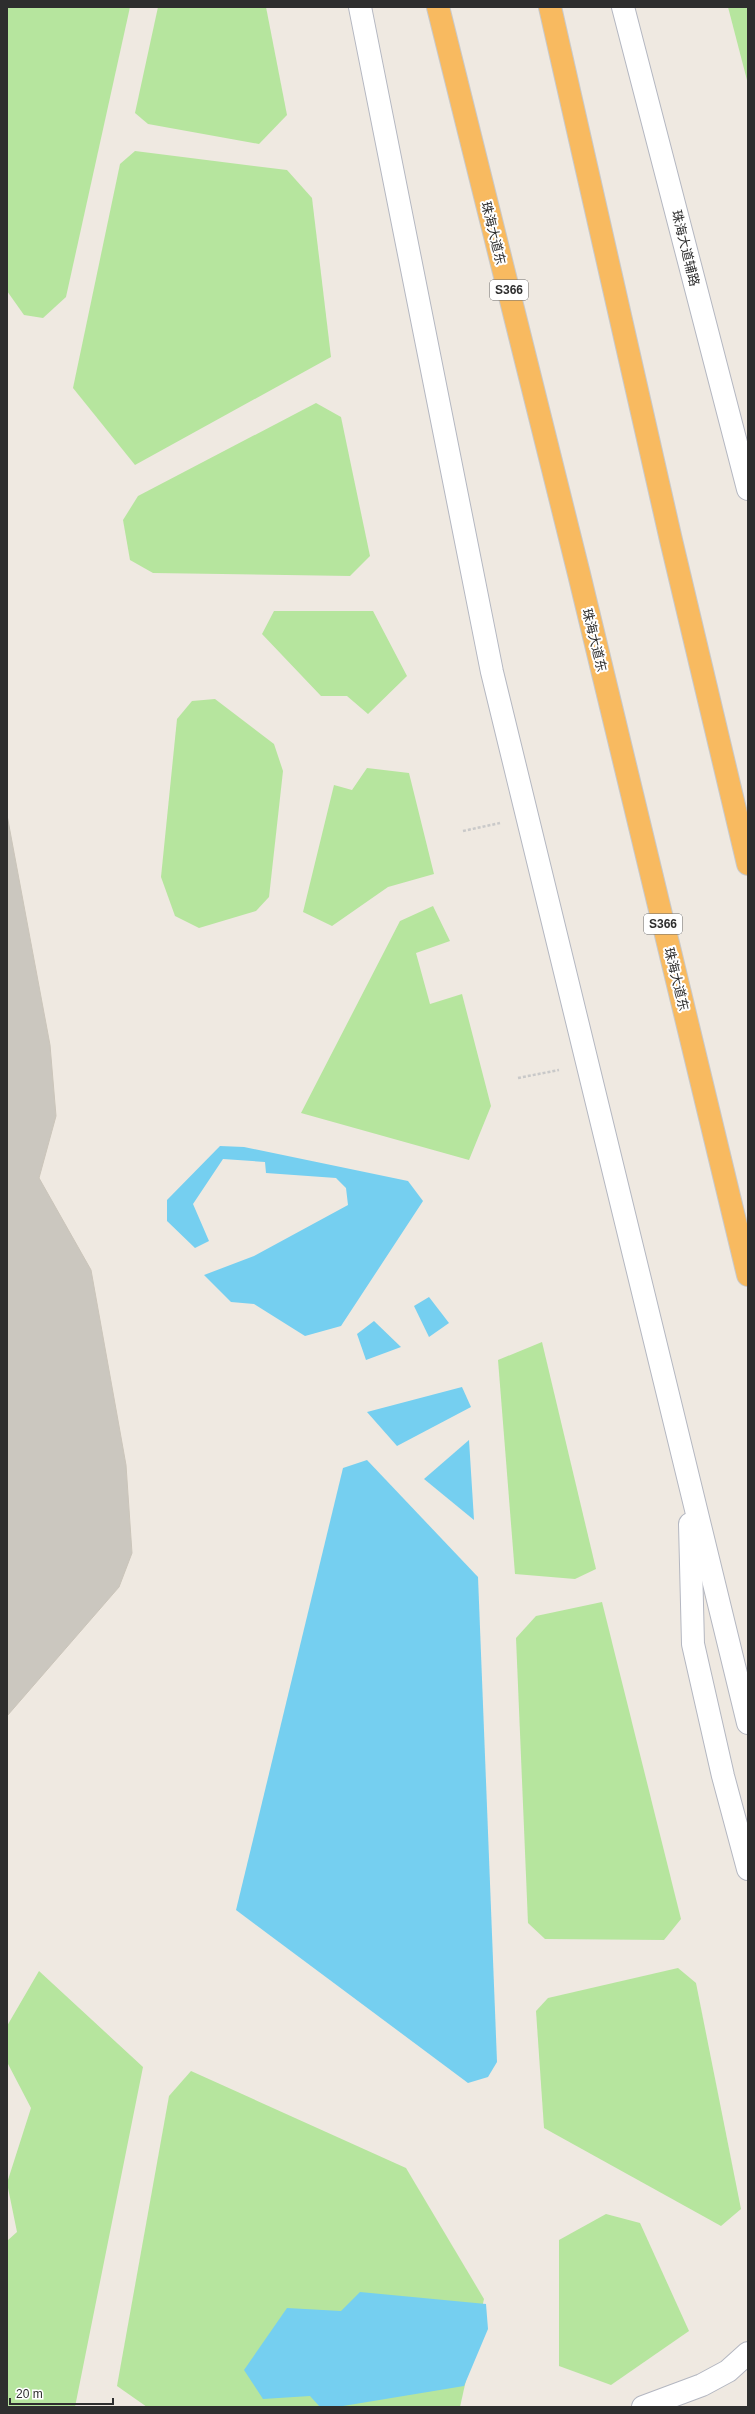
<svg xmlns="http://www.w3.org/2000/svg" width="755" height="2414" font-family="Arial,'Noto Sans SC',sans-serif">
  <style>
    .green { fill: #b6e59e }
    .water { fill: #75cff0 }
    .building { fill: #cbc7bf; stroke: #cbc5ba }
    .lines { fill: none; stroke-linecap: round; stroke-linejoin: round }
    .secondary-casing { stroke: #b4b7c1; stroke-width: 24 }
    .trunk-casing { stroke: #c9c9c9; stroke-width: 24 }
    .path { stroke: #c9c9c9; stroke-width: 2.5; stroke-dasharray: 3 2; stroke-linecap: butt }
    .secondary { stroke: #fff; stroke-width: 22 }
    .trunk { stroke: #f8ba60; stroke-width: 22 }
    .labels { text-anchor: middle; stroke-width: 4; stroke-linejoin: round; paint-order: stroke }
    .shield { fill: #fff; stroke: #6d6d6d; stroke-width: 1 }
    .shield-label { font-size: 12px; font-weight: bold; fill: #2e2e2e }
    .street-label { font-size: 13px; fill: #2e2e2e; stroke: #fff }
  </style>
  <rect width="100%" height="100%" fill="#efe9e1"/>
  <g class="green">
    <polygon points="7,7 130,7 66,297 43,318 24,315 7,291"/>
    <polygon points="158,7 266,7 287,115 259,144 148,124 135,113"/>
    <polygon points="728,7 748,7 748,84"/>
    <polygon points="135,151 287,170 312,198 331,357 135,465 73,388 120,164"/>
    <polygon points="316,403 341,417 370,556 350,576 153,573 130,560 123,520 138,496"/>
    <polygon points="274,611 373,611 407,676 368,714 347,696 321,696 262,634"/>
    <polygon points="215,699 274,744 283,771 269,897 256,911 199,928 175,916 161,877 177,719 192,701"/>
    <polygon points="367,768 409,773 434,874 388,887 332,926 303,912 334,785 352,790"/>
    <polygon points="433,906 450,941 416,953 430,1004 462,994 491,1106 469,1160 301,1113 400,921"/>
    <polygon points="542,1342 596,1569 575,1579 515,1574 498,1360"/>
    <polygon points="602,1602 681,1919 664,1940 545,1939 528,1923 516,1638 536,1616"/>
    <polygon points="678,1968 696,1983 741,2209 721,2226 544,2128 536,2011 548,1998"/>
    <polygon points="39,1971 143,2067 75,2407 7,2407 7,2241 17,2232 7,2183 31,2108 7,2062 7,2026"/>
    <polygon points="191,2071 406,2168 484,2299 460,2407 147,2407 117,2386 169,2096"/>
    <polygon points="606,2214 640,2223 689,2331 611,2385 559,2366 559,2240"/>
  </g>
  <g class="water">
    <polygon points="220,1146 244,1147 408,1181 423,1201 341,1326 305,1336 254,1304 231,1302 204,1275 254,1256 348,1205 346,1188 336,1178 266,1173 265,1162 223,1159 193,1204 209,1241 195,1248 167,1221 167,1200"/>
    <polygon points="429,1297 449,1323 429,1337 414,1306"/>
    <polygon points="374,1321 401,1347 366,1360 357,1334"/>
    <polygon points="462,1387 471,1407 397,1446 367,1412"/>
    <polygon points="469,1440 474,1520 424,1479"/>
    <polygon points="367,1460 478,1577 497,2062 488,2077 468,2083 236,1910 343,1468"/>
    <polygon points="360,2292 486,2304 488,2329 464,2386 337,2407 320,2407 310,2396 263,2399 244,2370 287,2308 341,2311"/>
  </g>
  <polygon class="building" points="7,815 50,1045 56,1116 39,1178 91,1270 126,1465 132,1553 119,1587 7,1716"/>
  <g class="lines">
    <g class="secondary-casing">
      <g id="secondary">
        <polyline points="360,7 492,672 748,1723"/>
        <polyline points="623,7 748,489"/>
        <polyline points="690,1524 693,1644 723,1776 748,1869"/>
        <polyline points="643,2407 702,2385 728,2371 748,2353"/>
      </g>
    </g>
    <g class="trunk-casing">
      <g id="trunk">
        <polyline points="438,7 579,574 748,1275"/>
        <polyline points="550,7 671,540 748,864"/>
      </g>
    </g>
    <g class="path">
      <polyline points="463,831 500,823"/>
      <polyline points="518,1078 559,1070"/>
    </g>
    <use href="#secondary" class="secondary"/>
    <use href="#trunk" class="trunk"/>
  </g>
  <g class="labels">
    <g class="shield">
      <rect x="490" y="280" width="38" height="20" rx="3"/>
      <rect x="644" y="914" width="38" height="20" rx="3"/>
    </g>
    <g class="shield-label">
      <text x="509" y="294">S366</text>
      <text x="663" y="928">S366</text>
    </g>
    <g class="street-label">
      <text transform="translate(494 233) rotate(76)" y="5">珠海大道东</text>
      <text transform="translate(686 248) rotate(76)" y="5">珠海大道辅路</text>
      <text transform="translate(595 640) rotate(76)" y="5">珠海大道东</text>
      <text transform="translate(677 979) rotate(76)" y="5">珠海大道东</text>
    </g>
  </g>
  <rect width="755" height="2414" fill="none" stroke="#2e2e2e" stroke-width="16"/>
  <path d="M10 2398v6h103v-6" fill="none" stroke="#2e2e2e" stroke-width="2"/>
  <text x="16" y="2398" font-size="12" fill="#2e2e2e" stroke="#ffffff" stroke-width="3" paint-order="stroke">20 m</text>
</svg>
